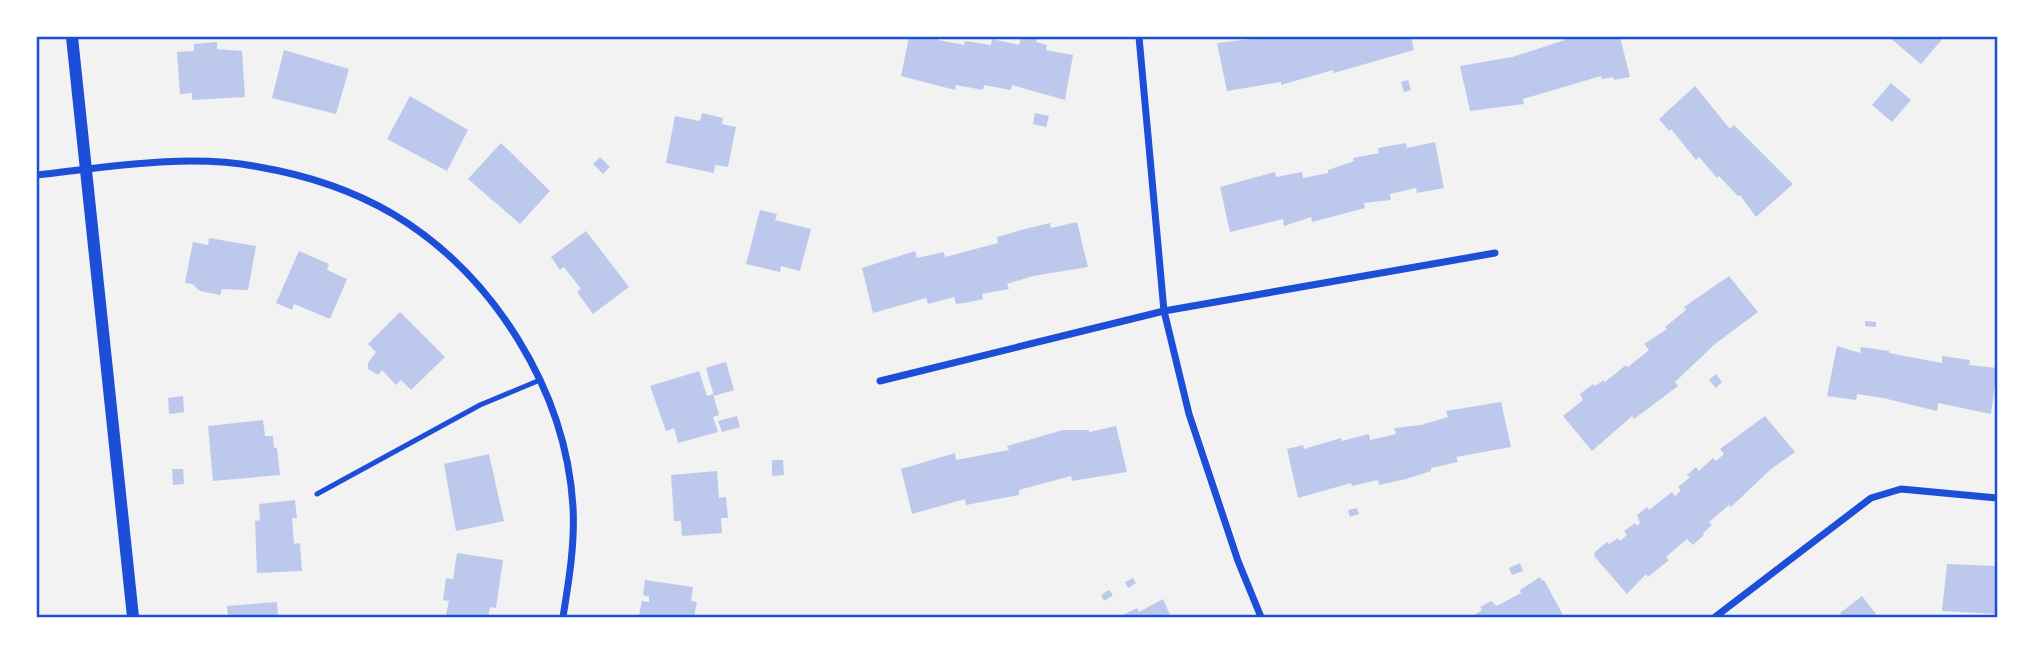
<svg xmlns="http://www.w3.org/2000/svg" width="2034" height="654" font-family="Barlow,sans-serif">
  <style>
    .building { fill: #bdc9ec }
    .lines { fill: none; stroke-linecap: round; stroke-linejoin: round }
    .service { stroke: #1d4ed8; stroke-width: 5 }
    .minor { stroke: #1d4ed8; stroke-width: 7 }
    .tertiary { stroke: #1d4ed8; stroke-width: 12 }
    .neatline { fill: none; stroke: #1d4ed8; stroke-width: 2.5 }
  </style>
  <rect width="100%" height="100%" fill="#f2f2f2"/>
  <g class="building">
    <polygon points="909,37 938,37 938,40 964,45 965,41 991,45 992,39 1019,45 1021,37 1037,39 1036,42 1047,45 1046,50 1073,55 1065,100 1012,85 1011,90 984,85 983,90 956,85 955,90 901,76"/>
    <polygon points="1269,37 1411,37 1414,50 1334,73 1333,70 1281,85 1281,82 1227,91 1217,43"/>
    <polygon points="1565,37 1620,37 1630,77 1614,80 1613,77 1602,79 1601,76 1523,99 1524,104 1470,111 1460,66 1512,57 1565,40"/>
    <polygon points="1889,37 1944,37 1921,64"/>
    <polygon points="217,42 217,49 242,51 245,97 192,100 192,93 180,94 177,52 194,51 194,44"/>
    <polygon points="284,50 349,69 336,114 272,98"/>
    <polygon points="1408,80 1411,90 1404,92 1401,82"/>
    <polygon points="1891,83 1911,100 1892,122 1872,105"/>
    <polygon points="1695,86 1730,129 1734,125 1793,184 1756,217 1740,195 1738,196 1719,176 1717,178 1699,157 1696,160 1671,129 1669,131 1659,119"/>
    <polygon points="410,96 468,130 447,171 387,139"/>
    <polygon points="702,113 723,118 722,124 736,127 728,167 715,165 714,173 666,163 675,116 700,121"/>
    <polygon points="1035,113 1049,116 1046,127 1033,124"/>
    <polygon points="1435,142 1444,188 1417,193 1416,188 1390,194 1391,200 1364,203 1365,208 1312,222 1311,217 1284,226 1283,219 1230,232 1220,187 1275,172 1276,177 1302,172 1303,178 1328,173 1328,170 1354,161 1353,158 1379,153 1378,148 1406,143 1407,148"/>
    <polygon points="501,143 550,191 520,224 468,179"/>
    <polygon points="600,157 610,167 603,174 593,164"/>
    <polygon points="760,210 777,214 775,220 811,229 800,271 781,266 780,272 746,264"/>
    <polygon points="1077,222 1088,267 1033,276 1007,284 1009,289 982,294 983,299 965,303 956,304 954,297 928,304 926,298 873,313 862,268 915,251 917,258 944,252 945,257 998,243 997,237 1021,230 1050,223 1051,228"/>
    <polygon points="586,231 629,287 593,314 577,292 581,289 564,267 560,270 551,257"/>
    <polygon points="209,238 256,246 248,290 222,289 220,295 200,291 192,284 185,283 193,242 208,245"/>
    <polygon points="299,251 329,264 327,270 347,279 330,319 294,304 292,310 276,303"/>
    <polygon points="1729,276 1758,312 1715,344 1675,382 1678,386 1634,419 1632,416 1592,451 1563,416 1583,400 1580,394 1593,384 1595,386 1604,380 1605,382 1626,365 1628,367 1649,350 1644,344 1667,329 1665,327 1686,310 1684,307"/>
    <polygon points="400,312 445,357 411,390 401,380 396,385 382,370 378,375 368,369 368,363 376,352 368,344"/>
    <polygon points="1865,321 1876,322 1876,327 1865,326"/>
    <polygon points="1837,346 1860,353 1861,347 1889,351 1889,353 1942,363 1942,356 1970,360 1969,365 1997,368 1991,414 1938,403 1937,411 1883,398 1857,394 1856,400 1827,396"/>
    <polygon points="726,362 734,390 714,396 706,368"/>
    <polygon points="699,371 707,396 713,394 719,415 713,417 718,432 678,443 674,428 666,431 650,386"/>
    <polygon points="1716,374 1722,382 1716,388 1709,380"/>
    <polygon points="183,396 184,412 169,414 168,398"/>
    <polygon points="1501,402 1511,447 1456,457 1458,462 1431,468 1431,471 1406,479 1379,485 1378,480 1352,486 1351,483 1298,498 1287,449 1303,445 1304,449 1341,438 1342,441 1369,434 1370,440 1396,434 1394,428 1421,425 1448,417 1446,411"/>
    <polygon points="737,416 740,427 722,432 718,421"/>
    <polygon points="1765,416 1795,452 1771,469 1731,507 1729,505 1709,522 1712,525 1703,533 1704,535 1693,545 1687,539 1666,557 1669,560 1648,577 1646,574 1627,594 1594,556 1595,552 1607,542 1609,544 1618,538 1620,541 1627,535 1624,531 1635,523 1637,526 1640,523 1637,515 1647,507 1649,510 1672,492 1675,496 1681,490 1678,487 1690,477 1687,475 1696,467 1699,471 1713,458 1716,461 1724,454 1720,449"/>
    <polygon points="263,420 265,436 273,436 274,448 277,448 280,475 213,481 208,426"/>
    <polygon points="1116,426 1127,472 1072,481 1071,476 1019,490 1019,495 966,505 965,499 912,514 901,469 955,453 956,460 1009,450 1007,446 1063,430 1089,430 1089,432"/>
    <polygon points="489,454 504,521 456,531 444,464"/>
    <polygon points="772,460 783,460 784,475 772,476"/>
    <polygon points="172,469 183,469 184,484 173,485"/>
    <polygon points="717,471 719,498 726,497 728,518 721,518 722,533 682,536 681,521 674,521 671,475"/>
    <polygon points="295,500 297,518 292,518 294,544 300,543 302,571 257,573 255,521 260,520 259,504"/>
    <polygon points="1357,508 1359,514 1350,517 1348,510"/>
    <polygon points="457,553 503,560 496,608 490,607 488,617 446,615 449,601 443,600 446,578 453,579"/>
    <polygon points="1520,563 1523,571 1512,575 1509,568"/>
    <polygon points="1947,564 1997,566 1997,614 1942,611"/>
    <polygon points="1540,577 1542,581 1544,580 1564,617 1472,617 1482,610 1480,607 1491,601 1497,606 1521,593 1520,590"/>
    <polygon points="1133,578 1136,583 1128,588 1125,582"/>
    <polygon points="645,580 693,587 691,601 697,602 694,617 639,615 642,601 649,602 649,597 643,595"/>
    <polygon points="1109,590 1113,595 1104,601 1101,595"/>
    <polygon points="1862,596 1878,617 1844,617 1840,613"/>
    <polygon points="1163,599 1171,617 1119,617 1137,608 1139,612"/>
    <polygon points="277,602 278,617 228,617 227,606"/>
  </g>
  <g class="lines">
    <polyline class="service" points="317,494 480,405 540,380"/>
    <g class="minor">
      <polyline points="1139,37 1164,311 1189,414 1238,561 1261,617"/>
      <path d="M37,175C108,167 188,153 259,167C306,175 352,190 393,214C493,274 566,390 573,507C575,544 569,580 563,617"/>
      <polyline points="880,381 1164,311 1495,253"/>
      <polyline points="1715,617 1871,498 1901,489 1997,498"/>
    </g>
    <polyline class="tertiary" points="72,37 133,617"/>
  </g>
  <rect width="2034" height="654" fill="none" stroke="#ffffff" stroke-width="77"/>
  <rect x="38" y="38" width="1958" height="578" class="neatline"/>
</svg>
